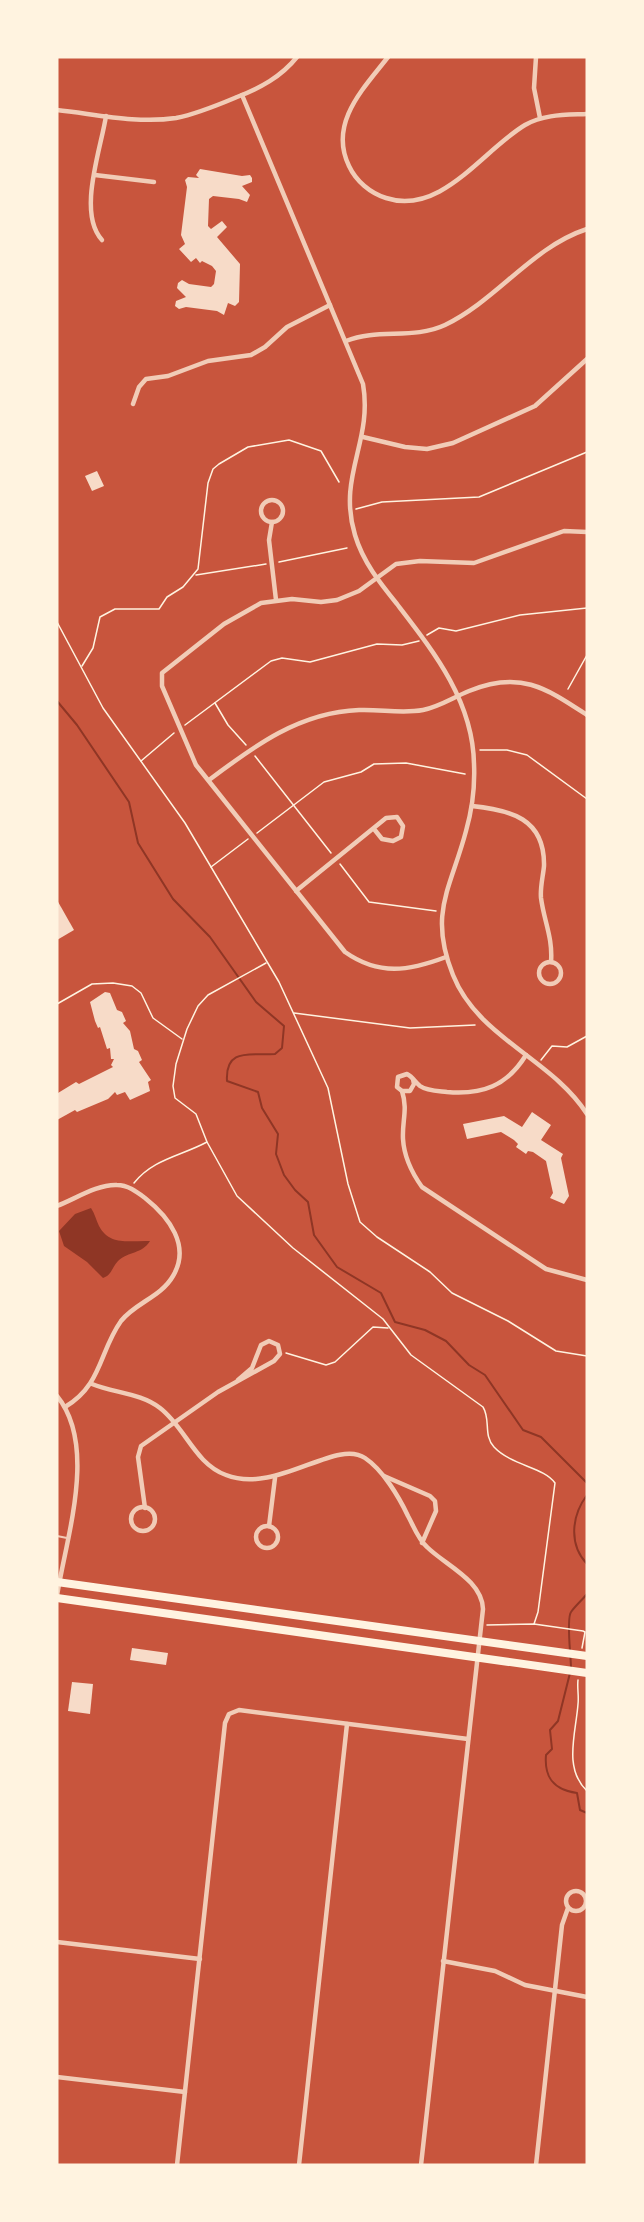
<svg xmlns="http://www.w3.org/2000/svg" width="644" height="2222" font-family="'PT Sans',sans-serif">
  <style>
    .water { fill: #8f3625 }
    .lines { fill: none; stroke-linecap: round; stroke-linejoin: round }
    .stream { stroke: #8f3625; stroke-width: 2 }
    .building { fill: #f7dbc8 }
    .path { stroke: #fff3e0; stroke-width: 1.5 }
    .service { stroke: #f1ccb7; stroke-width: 2 }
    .minor { stroke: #f1ccb7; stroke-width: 4.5 }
    .primary { stroke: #fff3e0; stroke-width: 8 }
  </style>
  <rect width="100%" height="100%" fill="#c8553d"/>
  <path class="water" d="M91,1208C95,1214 96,1220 99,1226C110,1247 132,1240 150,1241C142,1254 129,1251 118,1261C112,1267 112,1275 103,1278L87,1262L64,1246L59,1231L75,1214Z"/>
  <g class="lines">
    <g class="stream">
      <path d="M57,701L77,725L129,802L138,843L173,899L210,937L256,1002L284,1026L282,1048L275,1054C251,1056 225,1047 227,1081L258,1092L262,1108L278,1134L276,1154L284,1175L295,1190L308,1202L314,1235L337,1267L381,1293L395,1322L425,1330L446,1341L469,1365L485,1375L523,1430L541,1437L587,1483"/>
      <path d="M587,1495C572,1515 568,1544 587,1564"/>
      <path d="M571,1668C571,1656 566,1619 571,1612C575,1606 582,1600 587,1594"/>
      <path d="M570,1673L558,1721L550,1730L552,1749L546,1755C544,1778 554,1790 577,1793L580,1810L587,1813"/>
    </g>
  </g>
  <g class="building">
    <polygon points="200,169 242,176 250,175 252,178 252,182 242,186 250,195 247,202 239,199 213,196 209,199 208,226 211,229 222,221 227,227 217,237 240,264 239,302 235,306 228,303 224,315 217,311 186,307 179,309 175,306 176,301 186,297 177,288 178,283 182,280 189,284 211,287 214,284 216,271 212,266 202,261 200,263 196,258 191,262 179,249 185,244 181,235 187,187 185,180 188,177 199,178 196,175"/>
    <polygon points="97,471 104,486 92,491 85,476"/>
    <polygon points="57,900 74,930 57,940"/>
    <polygon points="105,992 110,993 117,1010 122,1012 126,1021 123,1023 130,1031 134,1049 138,1051 142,1060 139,1062 151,1080 148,1082 150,1091 130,1100 125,1092 117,1095 115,1092 108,1099 77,1112 75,1110 57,1120 57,1090 58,1093 76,1082 79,1084 113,1067 111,1065 114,1059 111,1059 110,1048 107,1049 100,1027 98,1028 95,1021 90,1002"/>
    <polygon points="532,1112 551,1125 541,1140 563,1154 561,1158 569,1196 564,1204 550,1198 553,1193 546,1161 533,1152 528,1151 526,1154 516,1147 518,1144 514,1140 501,1132 467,1139 463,1124 504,1116 522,1127"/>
    <polygon points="132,1648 168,1653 166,1665 130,1660"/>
    <polygon points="72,1682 93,1684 90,1714 68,1711"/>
  </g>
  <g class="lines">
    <g class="path">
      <polyline points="356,509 382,502 479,497 587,452"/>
      <polyline points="279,562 347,548"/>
      <polyline points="196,575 266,564"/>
      <polyline points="57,622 103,708 185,823 279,982 328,1088 348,1184 360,1222 377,1237 430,1272 452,1293 508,1321 556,1351 587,1356"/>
      <polyline points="427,635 439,628 456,631 520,615 587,608"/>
      <polyline points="82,666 93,648 100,617 115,609 159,609 167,597 183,587 198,569 208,483 213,469 219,464 248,447 289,440 321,451 339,482"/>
      <polyline points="568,689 587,655"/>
      <polyline points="215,703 228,725 246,745"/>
      <polyline points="185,725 271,661 282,658 310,662 377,644 402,645 419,641"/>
      <polyline points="480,750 507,750 527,755 587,799"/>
      <polyline points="255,756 331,853"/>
      <polyline points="141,761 174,733"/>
      <polyline points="257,833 324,782 361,772 374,764 406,763 465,774"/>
      <polyline points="340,864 369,902 436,911"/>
      <polyline points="211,867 248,839"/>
      <path d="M266,963L208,995L198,1006L187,1029L176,1064L173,1086L175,1098L196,1114L207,1142L237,1196L293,1248L383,1319L411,1355L483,1407C491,1420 483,1435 494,1447C512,1466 544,1467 555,1483L538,1612L534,1624"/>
      <polyline points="57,1004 92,984 113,983 132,986 141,993 153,1018 182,1039"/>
      <polyline points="294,1013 410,1028 475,1025"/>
      <polyline points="541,1060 552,1046 567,1047 587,1036"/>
      <path d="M134,1183C153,1159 181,1156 207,1142"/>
      <polyline points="286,1353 326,1365 335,1362 373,1327 388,1328"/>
      <polyline points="487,1625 534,1624 583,1631 585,1632 582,1648"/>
      <path d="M578,1680C577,1688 579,1696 578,1704C576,1733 563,1768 587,1791"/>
    </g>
    <polyline class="service" points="57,1536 67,1538"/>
    <g class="minor">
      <path d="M388,57C364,88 328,123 349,166C356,181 370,193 386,198C441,216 483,150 525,125C544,114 566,115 587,114"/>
      <polyline points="536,57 534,88 540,118"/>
      <path d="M242,95L363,384C373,442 337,476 355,535C363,562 380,583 397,604C434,652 473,701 474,764C475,786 472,810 466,831C451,888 428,913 453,975C478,1038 552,1059 587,1114"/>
      <path d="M57,110C95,114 137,124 176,118C197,114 218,105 237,97C260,88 281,77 297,57"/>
      <polyline points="95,175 154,182"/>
      <path d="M102,240C77,213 101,149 106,116"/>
      <path d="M346,341C378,328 413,340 445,325C497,300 532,247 587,229"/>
      <polyline points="133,404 139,387 146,379 168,376 208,361 251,355 265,347 287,327 330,305"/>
      <polyline points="363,437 405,447 427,449 453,443 535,406 587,359"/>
      <circle cx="272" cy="511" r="11"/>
      <polyline points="272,522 269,540 276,600"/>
      <path d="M209,780C254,746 300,712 359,710C381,709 401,714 423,710C439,707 454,697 469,691C520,670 546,688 587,715"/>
      <path d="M472,806C510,810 545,818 544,866C543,877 540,887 541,898C544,921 553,938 551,962"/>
      <polyline points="296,891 386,818 397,817 403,826 401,837 393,841 382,839 374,829"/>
      <path d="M446,957C409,971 379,976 345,952L196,765L162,686V673L224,624L261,603L292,599L321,602L337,600L359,591L396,564L420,561L474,563L564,531L587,532"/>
      <circle cx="550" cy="973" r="11"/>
      <path d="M413,1079L414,1084L410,1091H402L397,1087L398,1077L407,1074C413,1077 415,1082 420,1086C427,1091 439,1091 447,1092C482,1095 507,1086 526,1055"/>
      <path d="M402,1091C408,1110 402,1120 403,1139C404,1156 412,1173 422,1187L546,1269L587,1280"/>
      <path d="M57,1206C75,1199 98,1184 117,1185C128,1185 137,1192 145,1198C169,1217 191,1246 173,1276C161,1297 135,1303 121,1321C99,1352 102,1385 65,1407"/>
      <path d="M92,1384C114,1393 141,1393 160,1408C185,1427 195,1464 226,1475C276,1495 336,1438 365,1458C383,1470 399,1497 408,1516C414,1527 418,1539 427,1547C445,1565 482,1580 483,1609L421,2165"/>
      <path d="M57,1396C98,1446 66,1538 57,1596"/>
      <polyline points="384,1476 430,1496 435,1501 436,1511 422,1543"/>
      <circle cx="143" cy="1519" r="12"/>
      <polyline points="145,1508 138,1457 141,1446 218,1392 274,1361 280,1354 278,1345 269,1341 261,1345 252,1368 238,1380"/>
      <circle cx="267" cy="1537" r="11"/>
      <polyline points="269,1526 275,1478"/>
      <circle cx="576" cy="1901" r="10"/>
      <polyline points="57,1942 200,1959"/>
      <polyline points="443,1961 495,1971 525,1985 587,1997"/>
      <polyline points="57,2077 185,2092"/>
      <polyline points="177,2165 225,1723 229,1714 239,1710 468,1739"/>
      <polyline points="299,2165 347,1724"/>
      <polyline points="536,2165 562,1925 568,1908"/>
    </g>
    <g class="primary">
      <polyline points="57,1582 587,1656"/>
      <polyline points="57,1598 587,1673"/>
    </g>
  </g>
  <rect width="644" height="2222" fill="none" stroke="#fff3e0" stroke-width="117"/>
</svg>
